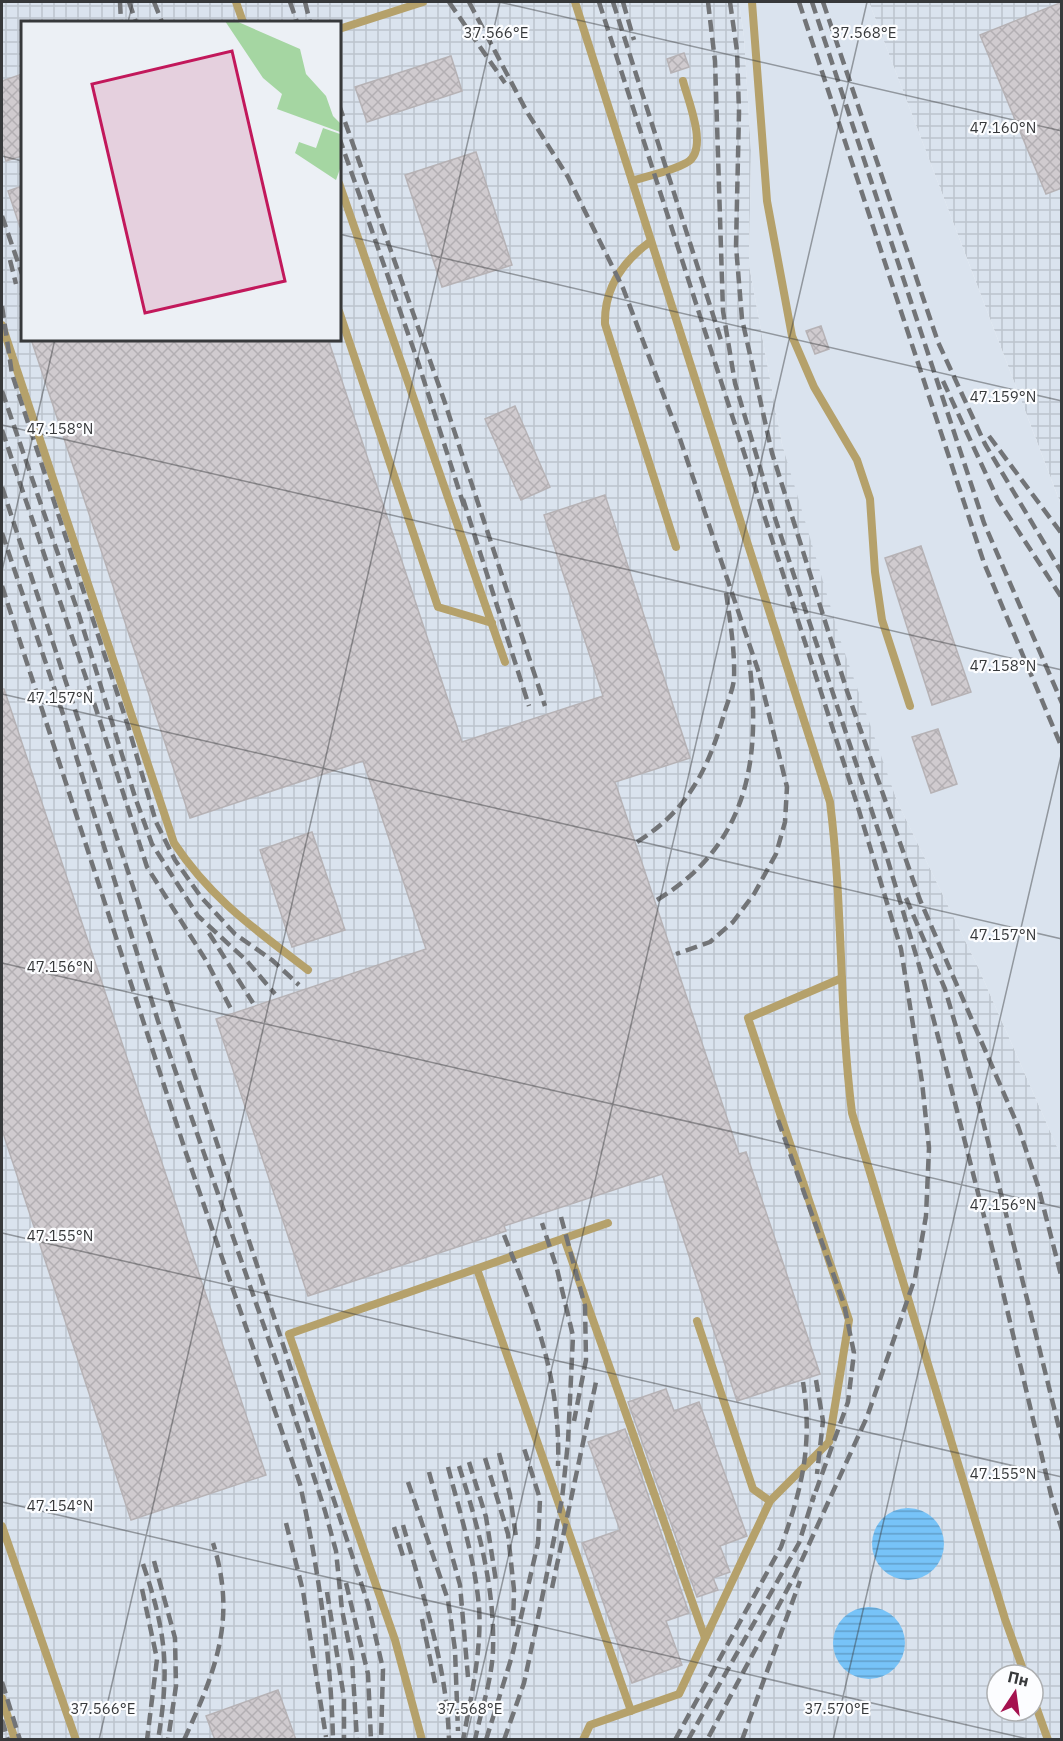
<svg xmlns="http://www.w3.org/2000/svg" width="1063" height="1741" font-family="'IBM Plex Sans',sans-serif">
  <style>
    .industrial { fill: url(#industrial-grid); fill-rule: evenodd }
    .built { fill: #dae3ee }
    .water { fill: url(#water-rules) }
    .building { fill: url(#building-cross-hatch); stroke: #b6b2b5; stroke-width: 1.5 }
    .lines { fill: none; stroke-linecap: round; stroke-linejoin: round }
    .lane { stroke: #b5a16b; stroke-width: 8 }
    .rail { stroke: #727477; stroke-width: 4.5; stroke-dasharray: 12 6; stroke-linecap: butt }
    .ticks { fill: none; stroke: #37393b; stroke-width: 1.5; stroke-opacity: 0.45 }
    .view { fill: #c2185b; fill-opacity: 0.15; stroke: #c2185b; stroke-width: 3 }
    .inset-edge { fill: none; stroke: #37393b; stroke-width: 3 }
    .ticks-label { font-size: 15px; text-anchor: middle; fill: #37393b; stroke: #fcfdff; stroke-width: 4.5; stroke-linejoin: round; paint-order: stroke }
  </style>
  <defs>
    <pattern id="industrial-grid" width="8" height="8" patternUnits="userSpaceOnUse" patternTransform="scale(1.5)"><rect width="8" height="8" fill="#dae3ee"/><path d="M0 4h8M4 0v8" fill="none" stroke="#bcc4cd"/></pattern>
    <pattern id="water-rules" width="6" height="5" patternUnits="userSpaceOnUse" patternTransform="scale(1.5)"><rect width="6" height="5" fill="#77c3f8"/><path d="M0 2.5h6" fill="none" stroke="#629fca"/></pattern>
    <pattern id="building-cross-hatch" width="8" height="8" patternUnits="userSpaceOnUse" patternTransform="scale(1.5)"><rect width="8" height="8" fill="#d0cbcf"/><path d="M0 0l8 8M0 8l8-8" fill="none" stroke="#b3afb3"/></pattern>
  </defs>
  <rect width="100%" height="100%" fill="#ecf0f5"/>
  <g class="industrial">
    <path d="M2,2H739L744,37L751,151L749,265L782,444L897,801L978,967L1061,1156V1739L2,1740ZM22,22H339V339H22ZM997,1675H1033V1711H997Z"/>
    <polygon points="869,2 1061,2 1061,505 1060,502"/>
  </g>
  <polygon class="built" points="739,2 869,2 1061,505 1061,1156 978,967 897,801 842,645 782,444 749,265 751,151 744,37"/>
  <g class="water">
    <circle cx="908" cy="1544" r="36"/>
    <circle cx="869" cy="1643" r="36"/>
  </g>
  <g class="building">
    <polygon points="1062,2 1062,188 1046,194 980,35"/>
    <polygon points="684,53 689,67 671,73 667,59"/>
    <polygon points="451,56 462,91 367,122 355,87"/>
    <polygon points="22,74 22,156 6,161 2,148 2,81"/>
    <polygon points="476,152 512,265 442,287 405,175"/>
    <polygon points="22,186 22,227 20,227 8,191"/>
    <polygon points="821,326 829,349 815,354 806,331"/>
    <polygon points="31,339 328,339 462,742 603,696 544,515 605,495 690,758 615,782 739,1154 746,1152 820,1374 737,1401 662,1174 504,1226 506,1231 308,1296 216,1019 426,949 363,761 190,818"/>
    <polygon points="515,406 550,487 521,500 485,419"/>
    <polygon points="921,546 971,692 932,705 885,558"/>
    <polygon points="2,689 4,689 266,1475 131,1520 2,1130"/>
    <polygon points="938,729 957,784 931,793 912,737"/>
    <polygon points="312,832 345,930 292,947 260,850"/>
    <polygon points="666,1389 674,1411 699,1402 747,1536 720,1546 730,1572 713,1578 718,1590 697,1597 628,1402"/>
    <polygon points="625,1429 689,1613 666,1621 682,1665 632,1683 582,1543 620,1530 588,1442"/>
    <polygon points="278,1690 296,1740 215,1740 206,1716"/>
  </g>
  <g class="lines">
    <g class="lane">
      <polyline points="236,2 243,22"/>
      <path d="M575,2L830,802C843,905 839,1010 852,1113L1005,1619L1025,1675"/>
      <polyline points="752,2 767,201 792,336 814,387 857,460 870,499 875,572 882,620 910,706"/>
      <polyline points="339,29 423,2"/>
      <path d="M632,181C649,175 670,172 686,163C710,151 688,101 683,81"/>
      <polyline points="339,183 505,662"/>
      <path d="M651,241C623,261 604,288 605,324L676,547"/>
      <polyline points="339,311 438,607 492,623"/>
      <path d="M2,325L174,843C212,900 255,929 308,970"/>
      <polyline points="564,1238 705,1638"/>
      <polyline points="477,1269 631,1711"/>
      <polyline points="697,1321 753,1489 770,1501"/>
      <polyline points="2,1526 76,1740"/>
      <polyline points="2,1698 15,1740"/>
      <polyline points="1033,1698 1048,1740"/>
      <polyline points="422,1740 395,1640 289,1334 608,1223"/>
      <polyline points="583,1740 590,1725 679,1694 770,1501 829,1442 849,1320 748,1018 842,978"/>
    </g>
    <g class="rail">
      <polyline points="120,2 121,22"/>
      <polyline points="129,2 136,22"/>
      <polyline points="154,2 162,22"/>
      <polyline points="290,2 297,22"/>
      <polyline points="305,2 310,22"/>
      <polyline points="449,2 505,83"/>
      <polyline points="469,2 527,112 568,177 623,288 679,436 758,670 787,787 785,822 776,854 754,894 733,922 710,942 676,954"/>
      <polyline points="599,2 857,804 901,949 922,1082 929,1148 926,1216 915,1278 867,1417 795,1575 707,1740"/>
      <polyline points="613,2 721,340"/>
      <polyline points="623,2 634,40"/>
      <polyline points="708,2 715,61 723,311 735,383 774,515 886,854 924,982 997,1267 1051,1495 1062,1530"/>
      <polyline points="730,2 737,51 739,112 736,246 742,319 772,453 847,691 920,900 1018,1126 1038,1186 1062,1279"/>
      <polyline points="799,2 984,563 1062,748"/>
      <polyline points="812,2 984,523 1062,703"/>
      <polyline points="823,2 938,342 985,444 1062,573"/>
      <polyline points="339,105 444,400 545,706"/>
      <polyline points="339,137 418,362 464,506"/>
      <polyline points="2,216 22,274"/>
      <polyline points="10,260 16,284"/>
      <polyline points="2,306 12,374 128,726 156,822 175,860 201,897 235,934 272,960 299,985"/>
      <polyline points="943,381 998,500 1062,598"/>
      <polyline points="2,391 79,615 135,797 152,844 198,916 247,961 275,994"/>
      <polyline points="2,430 88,684 147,867 207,962 232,1011"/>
      <polyline points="989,436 1062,534"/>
      <polyline points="2,487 368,1604 383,1669 381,1740"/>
      <polyline points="463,499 529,706"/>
      <polyline points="2,533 64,717 158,1021 281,1375 325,1511 336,1551 342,1610 352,1659 357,1740"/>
      <path d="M2,586L186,1153L300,1484C318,1568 331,1654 333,1740"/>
      <path d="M637,842C687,811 708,770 724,714C727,703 733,690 734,679C735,649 730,621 726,592"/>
      <polyline points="906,898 945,989 980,1109 1062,1440"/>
      <path d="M657,900C748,845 762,759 749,660"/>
      <polyline points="209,933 253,1003"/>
      <polyline points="778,1120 844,1304 854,1353 848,1402 812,1502"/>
      <polyline points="561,1217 585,1306 586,1360 574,1421"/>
      <path d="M504,1235C535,1313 561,1380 558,1466"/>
      <polyline points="816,1380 823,1421 817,1474"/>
      <polyline points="499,1453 510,1495 516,1537"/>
      <polyline points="485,1458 508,1534 514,1590 513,1626"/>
      <polyline points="469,1462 486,1517 496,1581"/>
      <path d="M459,1466C478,1526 495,1587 493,1650C492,1679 481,1711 475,1740"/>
      <path d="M448,1467C460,1513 475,1560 479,1607C482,1650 471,1697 463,1740"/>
      <polyline points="429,1472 460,1585 468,1677"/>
      <polyline points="408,1482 448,1600 455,1650 458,1731"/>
      <polyline points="286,1523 303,1591 326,1737"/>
      <path d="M403,1525C423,1596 447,1666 449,1740"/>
      <polyline points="394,1527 403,1556"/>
      <polyline points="154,1561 175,1638 176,1686 168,1740"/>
      <path d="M143,1564C166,1632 170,1668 158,1740"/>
      <polyline points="346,1583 368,1674 371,1740"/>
      <polyline points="552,1588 596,1382"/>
      <polyline points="142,1589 157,1659 147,1740"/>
      <polyline points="327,1592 344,1698 344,1740"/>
      <polyline points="422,1619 435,1683"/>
      <polyline points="2,1682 20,1740"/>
      <polyline points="2,1720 8,1740"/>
      <path d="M184,1740C216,1670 237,1619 213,1543"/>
      <polyline points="486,1740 512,1656 538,1543 540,1499 523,1445"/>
      <polyline points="504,1740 524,1683 539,1613 562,1499 568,1442 573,1336 557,1269 542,1223"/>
      <path d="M675,1740L781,1547C802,1488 813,1445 803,1382"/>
      <polyline points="688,1740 799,1543 814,1495"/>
      <polyline points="742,1740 800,1581"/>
    </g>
  </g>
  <path class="ticks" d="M499,2L1062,131M128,22L133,2M2,156L22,161M339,234L1062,401M2,425L1062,670M2,571L55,339M2,694L1062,939M2,963L1062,1208M2,1233L1062,1477M2,1502L1032,1740M99,1740L500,2M466,1740L867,2M833,1740L1062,751"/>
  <g transform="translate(21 21)">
    <rect width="320" height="320" fill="#ecf0f5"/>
    <path d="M204,0H215L279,28L285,53L305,75L312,95L319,102V111L256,88L261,73L242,57ZM302,107L319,113V148L315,159L274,132L278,121L295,127Z" fill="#a5d6a2"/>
    <path class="view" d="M211,30L264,260L124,292L71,63Z"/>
    <rect width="320" height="320" class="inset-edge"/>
  </g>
  <g class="ticks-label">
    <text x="496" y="38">37.566°E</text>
    <text x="864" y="38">37.568°E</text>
    <text x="1003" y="133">47.160°N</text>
    <text x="1003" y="402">47.159°N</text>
    <text x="60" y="434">47.158°N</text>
    <text x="1003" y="671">47.158°N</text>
    <text x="60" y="703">47.157°N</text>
    <text x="1003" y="940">47.157°N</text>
    <text x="60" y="972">47.156°N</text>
    <text x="1003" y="1210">47.156°N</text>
    <text x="60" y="1241">47.155°N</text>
    <text x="1003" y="1479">47.155°N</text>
    <text x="60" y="1511">47.154°N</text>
    <text x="103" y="1714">37.566°E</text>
    <text x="470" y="1714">37.568°E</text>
    <text x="837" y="1714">37.570°E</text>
  </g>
  <rect width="1063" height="1741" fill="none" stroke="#37393b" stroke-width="6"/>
  <g transform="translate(1015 1693) rotate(13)"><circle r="28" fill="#fcfdff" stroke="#adafb1" stroke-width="1.5"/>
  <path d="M0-4.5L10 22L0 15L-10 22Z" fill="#a5124f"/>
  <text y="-9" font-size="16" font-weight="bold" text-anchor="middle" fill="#37393b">Пн</text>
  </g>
</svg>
